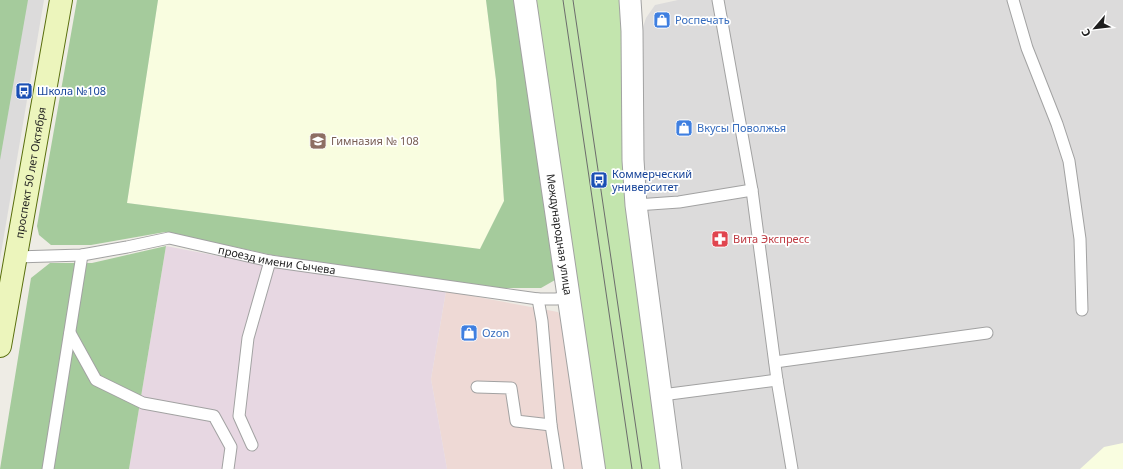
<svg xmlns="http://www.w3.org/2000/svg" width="1123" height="469" font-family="'Noto Sans',sans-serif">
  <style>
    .residential { fill: #dcdbdb }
    .commercial { fill: #eed9d5 }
    .industrial { fill: #e7d7e2 }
    .education { fill: #f9fde0 }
    .grass { fill: #c3e5ae }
    .forest { fill: #a5cb9c }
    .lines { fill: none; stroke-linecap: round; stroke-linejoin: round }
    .service-casing { stroke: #a2a2a2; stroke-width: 13 }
    .minor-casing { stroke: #a2a2a2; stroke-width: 23 }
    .tertiary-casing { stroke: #a2a2a2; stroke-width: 24 }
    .secondary-casing { stroke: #586e0c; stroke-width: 24 }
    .service { stroke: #fff; stroke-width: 11 }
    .minor { stroke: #fff; stroke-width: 21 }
    .tertiary { stroke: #fff; stroke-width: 22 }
    .secondary { stroke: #ecf5bc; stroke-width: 22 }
    .tram { stroke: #6c6c6c; stroke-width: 1 }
    .labels { text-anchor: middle; stroke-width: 3.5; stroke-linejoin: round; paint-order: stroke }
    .shop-label { font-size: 11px; fill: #366cbe; stroke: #fff; text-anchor: start }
    .transit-label { font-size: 11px; fill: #164399; stroke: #fff; text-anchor: start }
    .education-label { font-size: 11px; fill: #785e54; stroke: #fff; text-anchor: start }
    .street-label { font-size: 11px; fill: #1e1e1e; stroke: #fff }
    .health-label { font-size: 11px; fill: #be3a42; stroke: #fff; text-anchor: start }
  </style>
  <rect width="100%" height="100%" fill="#eeece5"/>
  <g class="residential">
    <polygon points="0,0 44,0 0,259"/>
    <polygon points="678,0 1123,0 1123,469 679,469 643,209 641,33 646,18 655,5"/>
  </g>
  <polygon class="commercial" points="446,291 558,312 565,326 585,469 447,469 431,379"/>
  <polygon class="industrial" points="166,246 275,267 446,291 431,379 447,469 129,469"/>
  <g class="education">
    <polygon points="158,0 486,0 496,80 504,201 480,249 127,203"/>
    <polygon points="1123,443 1123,469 1080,469 1104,447"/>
  </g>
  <polygon class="grass" points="531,0 621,0 624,157 626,204 660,469 603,469"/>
  <g class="forest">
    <polygon points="0,0 28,0 0,160"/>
    <polygon points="77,0 158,0 127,203 480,249 504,201 496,80 486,0 517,0 558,269 555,280 541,288 490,288 272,255 165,232 91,245 51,245 39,235 37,226"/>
    <polygon points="166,246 129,469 0,469 31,278 50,263 92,263"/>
  </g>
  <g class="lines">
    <g class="service-casing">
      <g id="service">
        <polyline points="718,0 752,190 777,380 792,469"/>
        <polyline points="1013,0 1027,48 1057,124 1069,161 1080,239 1082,310"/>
        <polyline points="636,205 679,202 752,190"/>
        <path id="s1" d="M16,257L82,255L127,247L169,238L270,261L538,299H556L568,297"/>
        <polyline points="538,299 542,321 551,425 558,469"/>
        <polyline points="70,333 96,380 143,403 214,416 231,447 228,469"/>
        <polyline points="775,362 987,333"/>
        <polyline points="477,387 511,388 516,421 551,425"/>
        <polyline points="662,395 777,380"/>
        <polyline points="252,445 239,416 248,338 270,261"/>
        <polyline points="48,469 82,255"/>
      </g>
    </g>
    <g class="minor-casing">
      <polyline id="minor" points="630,0 632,31 633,160 636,205 671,469"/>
    </g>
    <g class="tertiary-casing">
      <g id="tertiary">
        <path id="s2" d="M525,0L594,469"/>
      </g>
    </g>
    <g class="secondary-casing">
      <g id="secondary">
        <path id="s3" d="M0,346L61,0"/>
      </g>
    </g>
    <use href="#service" class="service"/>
    <use href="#minor" class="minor"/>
    <use href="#tertiary" class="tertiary"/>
    <use href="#secondary" class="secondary"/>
    <g class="tram">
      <polyline points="563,0 632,469"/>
      <polyline points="573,0 642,469"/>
    </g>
  </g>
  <defs>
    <g id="shop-square" transform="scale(0.9)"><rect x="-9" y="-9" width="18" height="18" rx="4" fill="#3f7fe0" stroke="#fff"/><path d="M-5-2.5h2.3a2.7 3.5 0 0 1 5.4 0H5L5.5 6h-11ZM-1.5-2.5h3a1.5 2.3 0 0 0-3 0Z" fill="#fff"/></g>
    <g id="bus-square" transform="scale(0.9)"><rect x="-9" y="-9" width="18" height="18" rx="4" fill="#1a4fb4" stroke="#fff"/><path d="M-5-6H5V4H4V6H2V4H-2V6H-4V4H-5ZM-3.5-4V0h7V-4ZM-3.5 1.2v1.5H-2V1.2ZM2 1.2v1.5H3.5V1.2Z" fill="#fff"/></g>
    <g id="school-square" transform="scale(0.9)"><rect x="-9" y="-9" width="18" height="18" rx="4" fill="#8d6e63" stroke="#fff"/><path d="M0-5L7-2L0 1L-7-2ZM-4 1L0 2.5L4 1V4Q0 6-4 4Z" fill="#fff"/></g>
    <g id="pharmacy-square" transform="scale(0.9)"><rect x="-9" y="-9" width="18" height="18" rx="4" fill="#e0444e" stroke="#fff"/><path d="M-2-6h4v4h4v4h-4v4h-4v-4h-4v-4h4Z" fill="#fff"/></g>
  </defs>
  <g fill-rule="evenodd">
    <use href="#shop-square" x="662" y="20"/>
    <use href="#bus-square" x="24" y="91"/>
    <use href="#shop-square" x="684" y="128"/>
    <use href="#school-square" x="318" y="141"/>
    <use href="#bus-square" x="599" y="180"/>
    <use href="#pharmacy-square" x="720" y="239"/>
    <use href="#shop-square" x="469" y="333"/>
  </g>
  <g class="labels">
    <g class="shop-label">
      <text x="675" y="24">Роспечать</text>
      <text x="697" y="132">Вкусы Поволжья</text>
      <text x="482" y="337">Ozon</text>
    </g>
    <g class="transit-label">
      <text x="37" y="95">Школа №108</text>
      <text x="612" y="178">Коммерческий<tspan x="612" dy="13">университет</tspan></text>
    </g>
    <g class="education-label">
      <text x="331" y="145">Гимназия № 108</text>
    </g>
    <g class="street-label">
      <text dy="4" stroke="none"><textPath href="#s3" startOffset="176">проспект 50 лет Октября</textPath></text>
      <text dy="4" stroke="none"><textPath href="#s2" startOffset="237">Международная улица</textPath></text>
      <text dy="4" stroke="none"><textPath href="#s1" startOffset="265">проезд имени Сычева</textPath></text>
    </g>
    <g class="health-label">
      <text x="733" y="243">Вита Экспресс</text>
    </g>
  </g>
  <g transform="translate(1095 28) rotate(242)" stroke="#ffffff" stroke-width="3" paint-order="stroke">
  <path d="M0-3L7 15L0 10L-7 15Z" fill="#1e1e1e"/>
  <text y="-6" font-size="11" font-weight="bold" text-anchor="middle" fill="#1e1e1e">С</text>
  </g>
</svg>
